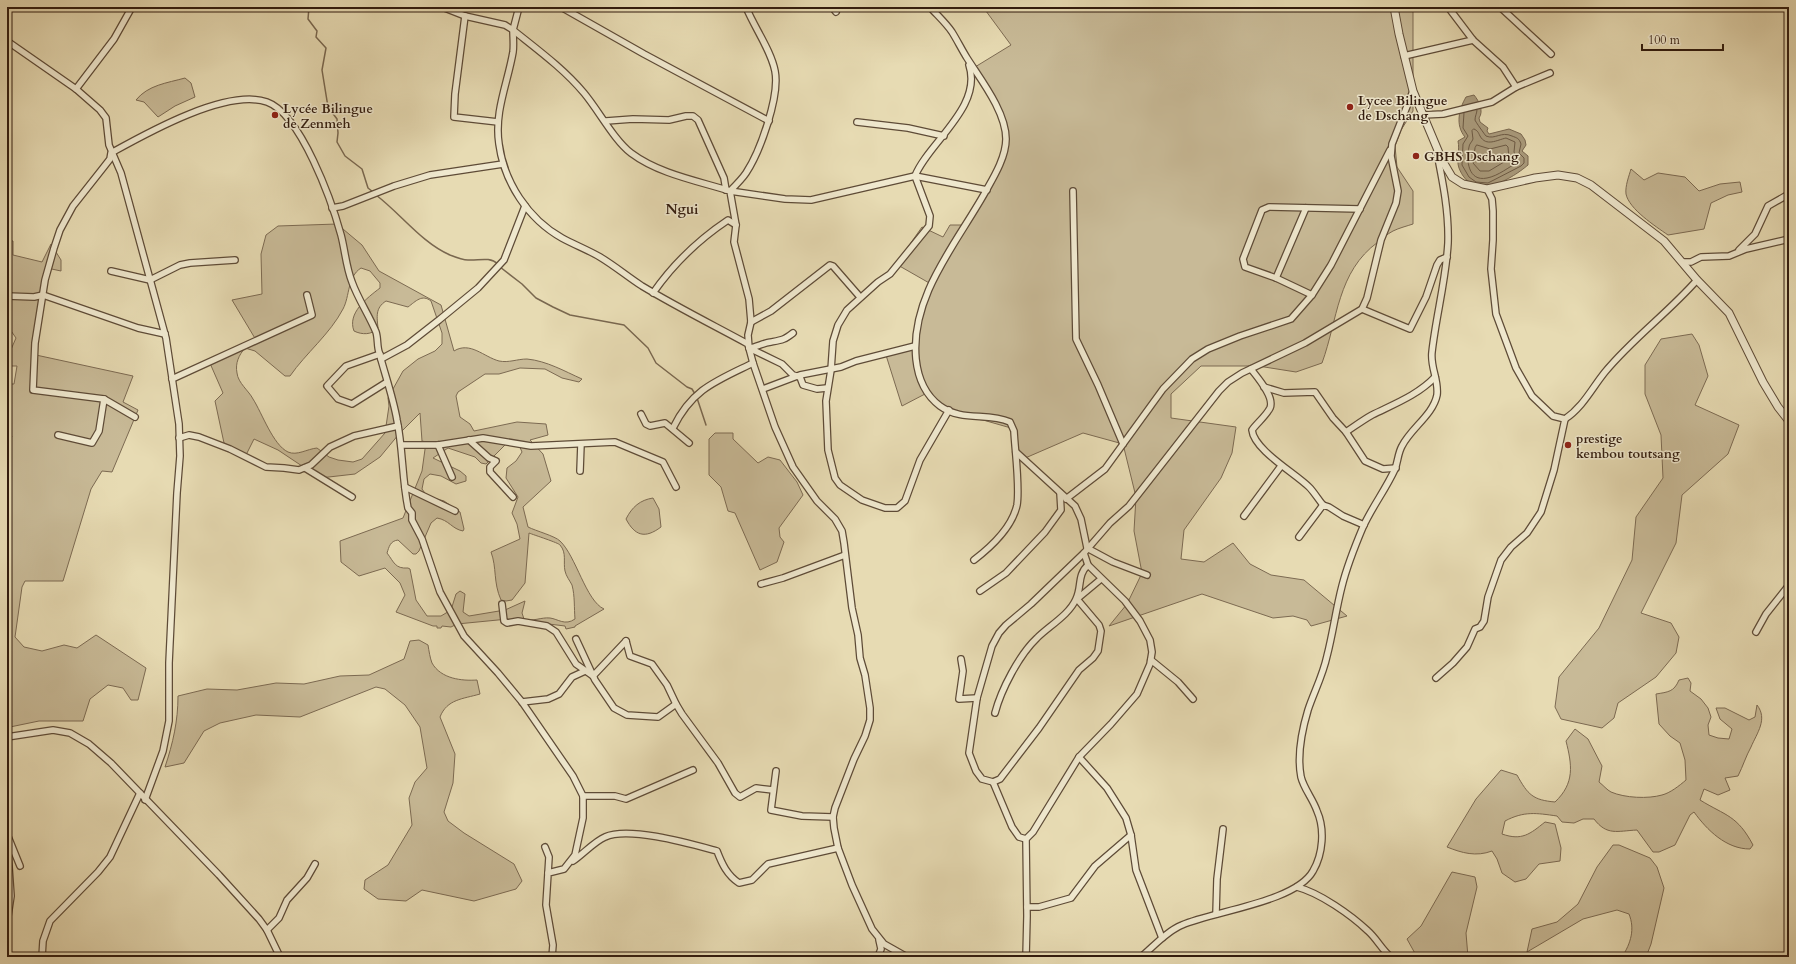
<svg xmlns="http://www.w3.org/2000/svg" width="1796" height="964" font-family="Cardo,serif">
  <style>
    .green { fill: #c8ba97; stroke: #7c6a52; fill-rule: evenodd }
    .water { fill: #a99a7b; stroke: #79674f }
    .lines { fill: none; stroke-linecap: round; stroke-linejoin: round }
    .shore { stroke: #6d5a44; stroke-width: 1 }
    .stream { stroke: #79674f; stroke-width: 1.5 }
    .minor-casing { stroke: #5e4b37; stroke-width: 8 }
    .tertiary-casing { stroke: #5e4b37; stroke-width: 9 }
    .minor { stroke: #efe8ce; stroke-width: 5.5 }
    .tertiary { stroke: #efe8ce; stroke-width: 7 }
    .poi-dot { fill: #8f2418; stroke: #efe8ce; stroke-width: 1.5 }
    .labels { text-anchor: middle; stroke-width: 3; stroke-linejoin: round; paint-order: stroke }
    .poi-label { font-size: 13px; font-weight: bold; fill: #311b0e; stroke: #efe8ce; text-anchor: start }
    .neighbourhood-label { font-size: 14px; font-weight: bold; fill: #311b0e; stroke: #efe8ce }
  </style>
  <rect width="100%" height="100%" fill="#e7dbb3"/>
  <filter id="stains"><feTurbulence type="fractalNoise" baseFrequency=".005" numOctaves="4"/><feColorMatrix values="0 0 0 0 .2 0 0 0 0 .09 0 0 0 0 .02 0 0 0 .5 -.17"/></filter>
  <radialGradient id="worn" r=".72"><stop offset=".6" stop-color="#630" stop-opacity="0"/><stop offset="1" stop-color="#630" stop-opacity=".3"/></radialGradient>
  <g class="green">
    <path d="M983,7H1413V111L1401,130L1395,146L1397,167L1413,191V224C1407,226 1399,228 1393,231C1387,234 1382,239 1378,242C1337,272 1338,319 1322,363L1296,372L1258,366H1201L1171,394V418L1236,427L1232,453L1221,478L1184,530L1181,559L1204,562L1233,543L1250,564L1271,575L1304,580L1347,616L1311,626L1307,620L1293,616L1273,618L1202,594L1109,626L1127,604L1142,573L1134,531L1136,497L1123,444L1083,433L1016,462L1011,428L983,420L948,415L929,400L925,394L902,406L885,352L914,348L931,284L896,264L922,227L943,237L950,225H968L984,195L1005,147L1004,123L975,67L1011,45Z"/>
    <path d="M185,78L191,83L195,97L175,106L158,117L144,102L136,100C148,85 167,83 185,78Z"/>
    <path d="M1631,169L1644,180L1658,173L1685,177L1699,191L1720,184L1740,182L1742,192L1728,195L1711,203L1704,229L1668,235C1655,226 1629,209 1626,194C1625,186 1629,176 1631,169Z"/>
    <path d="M337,224L362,245L379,271L441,305L454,351C470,341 484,357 499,361C509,363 517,359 527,359C547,361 564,371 582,379L579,382L562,378L545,369L520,368L499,374H485L458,392L456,396L460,417L470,424L474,431L517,422L546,424L548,435L530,440L543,454L551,481L523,507L528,527C536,531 555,536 560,541C576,556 586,601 604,609L575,626V627L566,629L565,626L508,619L457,624L451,627L442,626L441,628H437V626H433L396,612L405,595L400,583L385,568L359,576L341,562L340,541L403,518L422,471L426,442L422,441L420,413L399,434L380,457L355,474L320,478L278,450L254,439L246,455L224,443L215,401L223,393L209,361L256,340L232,300L262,294L261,254L266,235L278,226ZM361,268L370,271L380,283V288C367,298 347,313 354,331C362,335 372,335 378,328C377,317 375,308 386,301L408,307C416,301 422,294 431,301L442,333V344L435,351L418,359L403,371L388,398L389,406L385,433L362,459L353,462L338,460L329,457L317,448C307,449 297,456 288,452C273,445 262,413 253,399C249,391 238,383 237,373C235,363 239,355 245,348L255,351L285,376H290C306,353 330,334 343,309C350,296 347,277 361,268ZM508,442L519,445L522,452L516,461L507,468L506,478L518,497L512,513L517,524L520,539L491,552C497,568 493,582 501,600L506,601L512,600L525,583L529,533C534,535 559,543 560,545C567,553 563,562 565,571C566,576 570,581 572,585C575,596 574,608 575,619C565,626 558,619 550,618C541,617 533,622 524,619L522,613L525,601L505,610L469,616L463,612L465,594L460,591L456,594L451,610L441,616H427L416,600L410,569L408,568C395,569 394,562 387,553C389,547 390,541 398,540L413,554H416L419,551L431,523L437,518C449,520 452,529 463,531L464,529L460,512L444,501L427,496L422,489L424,479L430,474L441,476L456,484L466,481V476L460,471L433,458L448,448L475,457L481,463L486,464Z"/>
    <polygon points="7,240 13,241 13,255 42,262 51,244 61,260 61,271 47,268 36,355 133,376 123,402 138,410 112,472 102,471 91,489 63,581 25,581 22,587 15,637 24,647 42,651 64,645 77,648 96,635 146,668 138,700 131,700 123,688 108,685 90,699 83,721 39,721 10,727 7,727 7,448 12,436 7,433 7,384 14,384 17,366 7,366 9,354 16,338 7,325"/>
    <polygon points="1692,334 1699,345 1708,376 1695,405 1739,425 1728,454 1682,495 1676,543 1641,613 1671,623 1679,637 1676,653 1656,677 1618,703 1614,718 1602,728 1561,719 1555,707 1559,677 1599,628 1632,560 1636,517 1663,478 1661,435 1645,394 1645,365 1661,339"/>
    <polygon points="715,433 733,433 733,439 758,463 768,457 780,460 797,482 803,495 779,528 780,537 784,542 777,562 760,570 735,513 728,511 721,487 709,475 709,439"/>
    <path d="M653,498L659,509L661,527C645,539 635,536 626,519C632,507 640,500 653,498Z"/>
    <path d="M419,640L428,645C429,651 430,658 432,663C441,679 462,681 477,680L480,694C463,699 447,699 440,717L455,754L453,783L444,812L448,821L464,833L514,864L522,881L516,889L474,901L422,890L406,901L378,899L364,889L365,880L388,865L412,825L409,798L415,782L427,768L420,727L405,705L385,689L376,687L300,717L256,715L220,723L204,731L184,763L165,767C173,743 178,721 178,696L207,689L237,690L276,683L304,684L340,676L369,675L404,659L410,641Z"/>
    <path d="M1688,678L1691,683L1690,691L1701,699L1708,708L1711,717L1708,725L1709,735L1718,738L1729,739L1732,729L1720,719L1716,708H1725L1749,720L1755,717L1757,705C1768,719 1757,733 1751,747C1746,756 1743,766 1738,776L1725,778L1730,790L1718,795L1704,789L1700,800C1726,816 1737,815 1753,845L1750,849C1726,849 1707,830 1694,812L1690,815L1675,845L1659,852H1653L1637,830C1617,831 1607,836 1594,819H1583L1574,823L1562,822L1557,816C1536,813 1524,811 1505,821L1502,834C1522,841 1530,834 1545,822L1555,824L1561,848L1560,861L1539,864L1526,879L1515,882L1502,873L1497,859L1492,851C1476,857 1462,853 1447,847L1476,799L1501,770L1517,775C1528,795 1533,800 1555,802C1575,783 1572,765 1566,741L1575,729L1588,739L1602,766L1599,782C1603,785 1607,790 1611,792C1625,798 1648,799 1662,795C1670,793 1679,786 1686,780L1685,760L1680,743L1670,736L1659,724L1656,694C1668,692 1674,692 1679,680Z"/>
    <path d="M1613,845H1619L1650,858L1657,867L1664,888L1651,944L1646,957H1622C1631,943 1635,929 1629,914L1617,910L1583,919L1527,952L1532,929L1557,922L1578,904L1597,867Z"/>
    <polygon points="1452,872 1475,877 1477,887 1466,933 1468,957 1417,957 1407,939 1421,926"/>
  </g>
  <path class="water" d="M1474,95C1479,101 1484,111 1479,118L1480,122L1488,128L1487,131L1489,134L1509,129L1521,134L1525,140L1526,145L1522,151L1528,156V165C1509,181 1472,202 1459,168C1456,160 1460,150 1458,141L1465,137C1455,125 1459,109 1466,97Z"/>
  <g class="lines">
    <g class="shore">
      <path d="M1464,113L1463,128L1468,136L1463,144L1462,165L1469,177L1476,182L1488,183L1521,166L1524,163V158L1519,153L1521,144C1519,138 1517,138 1512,136C1501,131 1495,140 1486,136C1485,135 1475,121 1475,120C1475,116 1477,113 1477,110"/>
      <path d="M1474,129C1478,131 1478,132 1480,136C1486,147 1497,140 1506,138L1515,142L1514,152L1518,162C1509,167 1498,176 1487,178C1468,182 1466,160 1469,147C1469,144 1472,142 1473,139L1472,131Z"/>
      <polygon points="1477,145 1490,149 1506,145 1508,147 1509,159 1489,171 1480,171 1473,163 1475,148"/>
    </g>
    <g class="stream">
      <polyline points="309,7 308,19 317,31 316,37 326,48 322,70 328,107 337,119 338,133 337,142 345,156 362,169 368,188 373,192"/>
      <path d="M376,195C401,214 422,243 450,255C455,257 463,260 468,260C478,261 489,256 498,264"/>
      <polyline points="500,267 522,284 536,298 553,307 570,315 624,325 648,348 656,363 687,387 692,389 695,394"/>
      <polyline points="697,398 706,425"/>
    </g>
    <g class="minor-casing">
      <g id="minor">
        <path d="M442,7L465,16L505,25L513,30C513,37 514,45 513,52C508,82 494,112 499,144C504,182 528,219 562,238C575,245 588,250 600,257C615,266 628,277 642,286C677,307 713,325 748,344L749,348"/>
        <path d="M519,7L513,30C538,50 564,69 584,93C599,111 614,140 631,153C659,174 698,181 730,191L736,225L734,242L749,299L751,322L748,335L749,348L753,363L775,427L793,467L817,501L835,519L842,531L844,543L852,608L858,635L860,658L865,675L870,708V720L865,736L854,759L835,808L833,817L834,828L838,848L852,885L872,929L884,944L907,957"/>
        <polyline points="561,7 644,54 769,121"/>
        <polyline points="832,7 836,12"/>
        <path d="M930,7C937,15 946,23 952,32C957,40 962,50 967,58C981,80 1006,112 1006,139C1006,156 995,175 987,189C958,242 910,295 916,359C918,378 924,394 940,406C962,422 987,412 1010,422L1014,431C1015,451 1020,487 1017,505C1012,528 991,547 974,560"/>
        <polyline points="1448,7 1473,40 1503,67 1516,87"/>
        <polyline points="1500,7 1551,54"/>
        <polyline points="465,16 455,94 454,117 498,122"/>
        <polyline points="7,41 76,89 100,110 106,118 109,145 121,173 166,338 179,424 180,456 177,493 169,663 169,721 163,751 145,800"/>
        <polyline points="1404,56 1473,40"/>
        <polyline points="76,89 114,39 132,7"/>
        <polyline points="1423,115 1443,114 1492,102 1516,87 1550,73"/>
        <polyline points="606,121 633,119 669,120 686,116 693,116 698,120 724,178 726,190"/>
        <polyline points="857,122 908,128 944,136"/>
        <polyline points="730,191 785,199 811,200 915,176 987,190"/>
        <path d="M730,191C736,185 742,179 746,173C760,152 780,96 775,71C771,50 754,27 746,7"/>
        <polyline points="1073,191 1076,339 1098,385 1123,444"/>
        <polyline points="332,208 343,206 394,186 430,175 503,164"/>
        <polyline points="1739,250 1755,234 1768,206 1789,194"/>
        <polyline points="1682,262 1691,262 1701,257 1729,256 1746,249 1789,239"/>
        <polyline points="111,271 150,280 180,265 190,263 235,260"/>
        <polyline points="1276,278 1306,208"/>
        <path d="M653,293C674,263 698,240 728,220L736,225"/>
        <polyline points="1312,295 1276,278 1245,267 1243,259 1262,210 1269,207 1360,209"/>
        <polyline points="7,296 34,297 43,295 138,328 165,334"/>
        <polyline points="1362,309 1410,329 1426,297 1437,265 1440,260 1447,257"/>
        <polyline points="751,322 771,311 830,265 833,266 860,297"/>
        <path d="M793,333C784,340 782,340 771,342C763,343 757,347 749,348L782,364L793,375L800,377L803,385L817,389L827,388"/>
        <polyline points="380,354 346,366 327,386 338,399 352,404 387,382"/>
        <polyline points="381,359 407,345 439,320 478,288 504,260 525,206"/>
        <path d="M1251,369C1257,377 1275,397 1270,408C1266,416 1257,423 1252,430C1254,450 1295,473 1309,487C1314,492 1318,499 1323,505"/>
        <polyline points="172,379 312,315 307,295"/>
        <polyline points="1264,387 1284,393 1315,392 1333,418 1346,432 1365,461 1383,469 1396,468"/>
        <polyline points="763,389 800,375 841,367 856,361 915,346"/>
        <path d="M949,410L920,460L905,501L897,508H885L862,500L840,485L835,478L828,450L826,401L831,370L833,341L838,325L847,310L878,282L890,274L929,226L930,216L915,176C928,143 983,107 969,65"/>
        <polyline points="641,414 646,424 650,426 665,423 689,443"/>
        <path d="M135,417L104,399L33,390L35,343L45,280L54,248L60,230L73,206L103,168L110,159L111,153C147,133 227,88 267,102C301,114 332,202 341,235C345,250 346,267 352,282C358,299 369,315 376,332C378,338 377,346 379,352C385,375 393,397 397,420C403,449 402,479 408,508L412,513V520L422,539L440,592L464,636L498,673L522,702L573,776L583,796V818L575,855L564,869L548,873L546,905L553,945L552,957"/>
        <path d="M1565,419C1583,407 1592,388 1605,372C1633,338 1668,313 1697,280"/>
        <path d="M673,428C692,389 716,381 753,363"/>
        <path d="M1346,432C1355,426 1363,420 1372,415C1394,404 1418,395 1435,377"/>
        <polyline points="58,435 92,443 99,431 104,399"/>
        <polyline points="179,438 189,435 199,437 230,449 266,467 284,468 299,470 311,465 330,447 354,436 398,426"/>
        <polyline points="469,440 489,458 496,461 490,467 490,472 513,497"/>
        <polyline points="401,445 438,445 483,438 531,446 615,442 663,462 676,487"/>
        <polyline points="438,445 452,477"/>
        <polyline points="1016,452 1075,506 1081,519 1087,548 1113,562 1147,575"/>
        <polyline points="305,468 352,497"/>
        <polyline points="580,471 581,444"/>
        <polyline points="405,487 455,511"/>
        <polyline points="1066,499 1105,469 1163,389 1192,359 1208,349 1240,336 1291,319 1312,295 1331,265 1390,150"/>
        <polyline points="1244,516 1281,466"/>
        <polyline points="1299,537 1323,505 1329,507 1343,516 1364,525"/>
        <polyline points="1084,553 1031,604 1006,625 999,633 992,646 977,698 969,753 976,771 982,779 993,782 1000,779 1039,728 1079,670 1093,658 1098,651 1101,631 1099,625 1077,599 1101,579"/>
        <polyline points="761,584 783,578 845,555"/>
        <polyline points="980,591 1006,573 1045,532 1061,510 1060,493"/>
        <polyline points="502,604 504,621 507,623 518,621 547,626 556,632 576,664 593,676 626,641"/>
        <polyline points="1756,632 1766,614 1789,585"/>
        <polyline points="576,639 595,680 614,708 627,715 658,717 676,704"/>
        <polyline points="626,641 630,656 652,664 667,685 676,704 682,714 718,763 735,793 740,797 756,788 773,790"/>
        <polyline points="961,659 963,671 959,699 977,698"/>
        <polyline points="1151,660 1178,682 1193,699"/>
        <polyline points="1436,678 1453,663 1467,647 1475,629 1480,627 1484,621 1488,597 1501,560 1511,547 1527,533 1541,512 1554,470 1565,419 1553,416 1532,396 1516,368 1496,314 1491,269 1493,240 1493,211 1492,199 1487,189"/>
        <polyline points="522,702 548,699 559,694 572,677 585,671"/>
        <path d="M995,713C1001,690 1019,655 1037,638C1049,626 1069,615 1076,599C1082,587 1077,575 1088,565"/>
        <polyline points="7,737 53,730 70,733 89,744 111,763 219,875 259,919 267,930 280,957"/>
        <polyline points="776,771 771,810 802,816 833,817"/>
        <polyline points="993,782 1012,827 1019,837 1026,839"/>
        <polyline points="583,796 615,796 626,799 693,770"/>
        <polyline points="7,834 20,866"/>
        <polyline points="7,838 11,896 8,916"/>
        <polyline points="545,847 549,857 548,873"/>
        <path d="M573,861C582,855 595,841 605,837C629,826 691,844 717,851C722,864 727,875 739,883L752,880L768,864L838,848"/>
        <path d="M1297,887C1320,893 1351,915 1368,931C1377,939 1382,950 1391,957"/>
        <polyline points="1027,907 1039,907 1071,898 1095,866 1131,835"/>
        <polyline points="1216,914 1217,879 1223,829"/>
        <polyline points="267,930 279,918 287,900 307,878 315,864"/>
        <polyline points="1162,938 1136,870 1131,835 1126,818 1107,788 1079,757 1111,724 1137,694 1150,664 1152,652 1150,640 1140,621 1125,601 1088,565 1084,553 1110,523 1129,506 1219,391 1228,382 1242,373 1305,343 1362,309 1367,298 1381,240 1396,203 1398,191 1391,156 1392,144 1413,91"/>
        <polyline points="42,957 43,941 50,921 98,872 110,857 140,793"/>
        <polyline points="878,957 881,949 879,940"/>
        <polyline points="1026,957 1027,916 1026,839 1033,832 1079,757"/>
        <path d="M1141,957C1154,946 1167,931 1182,925C1214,911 1296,902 1313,871C1323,854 1325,829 1317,811C1313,799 1304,789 1301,777C1297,756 1302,730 1308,710C1314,692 1323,675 1327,656C1333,633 1336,609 1342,586C1347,566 1355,546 1363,527C1372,507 1386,489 1395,469C1398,461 1398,453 1402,446C1411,428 1433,415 1437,395C1439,380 1430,367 1432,352C1436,316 1446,280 1448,243C1449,213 1443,183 1437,153"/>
      </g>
    </g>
    <g class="tertiary-casing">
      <polyline id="tertiary" points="1394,7 1399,34 1413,91 1442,160 1452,177 1463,184 1487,189 1535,178 1558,175 1577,178 1591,185 1664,241 1697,280 1729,313 1763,382 1778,407 1789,421"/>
    </g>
    <use href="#minor" class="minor"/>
    <use href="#tertiary" class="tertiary"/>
  </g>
  <g class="poi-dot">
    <circle cx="1350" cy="107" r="4"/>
    <circle cx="275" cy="115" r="4"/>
    <circle cx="1416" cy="156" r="4"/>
    <circle cx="1568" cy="445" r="4"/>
  </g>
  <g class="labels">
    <g class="poi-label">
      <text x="1358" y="105">Lycee Bilingue<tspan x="1358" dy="15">de Dschang</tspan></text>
      <text x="283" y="113">Lycée Bilingue<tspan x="283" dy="15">de Zenmeh</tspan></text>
      <text x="1424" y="161">GBHS Dschang</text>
      <text x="1576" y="443">prestige<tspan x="1576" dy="15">kembou toutsang</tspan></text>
    </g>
    <g class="neighbourhood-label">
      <text x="682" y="214">Ngui</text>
    </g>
  </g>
  <rect width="1796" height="964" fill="none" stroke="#e7dbb3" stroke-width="24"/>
  <rect x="8" y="8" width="1780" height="948" fill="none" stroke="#311b0e" stroke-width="2"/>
  <rect x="12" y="12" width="1772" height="940" fill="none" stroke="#311b0e"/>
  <path d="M1642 44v6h81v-6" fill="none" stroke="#311b0e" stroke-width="2"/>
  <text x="1648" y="44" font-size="12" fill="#311b0e" stroke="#efe8ce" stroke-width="3" paint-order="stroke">100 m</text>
  <rect width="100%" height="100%" filter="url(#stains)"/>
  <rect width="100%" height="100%" fill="url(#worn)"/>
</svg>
